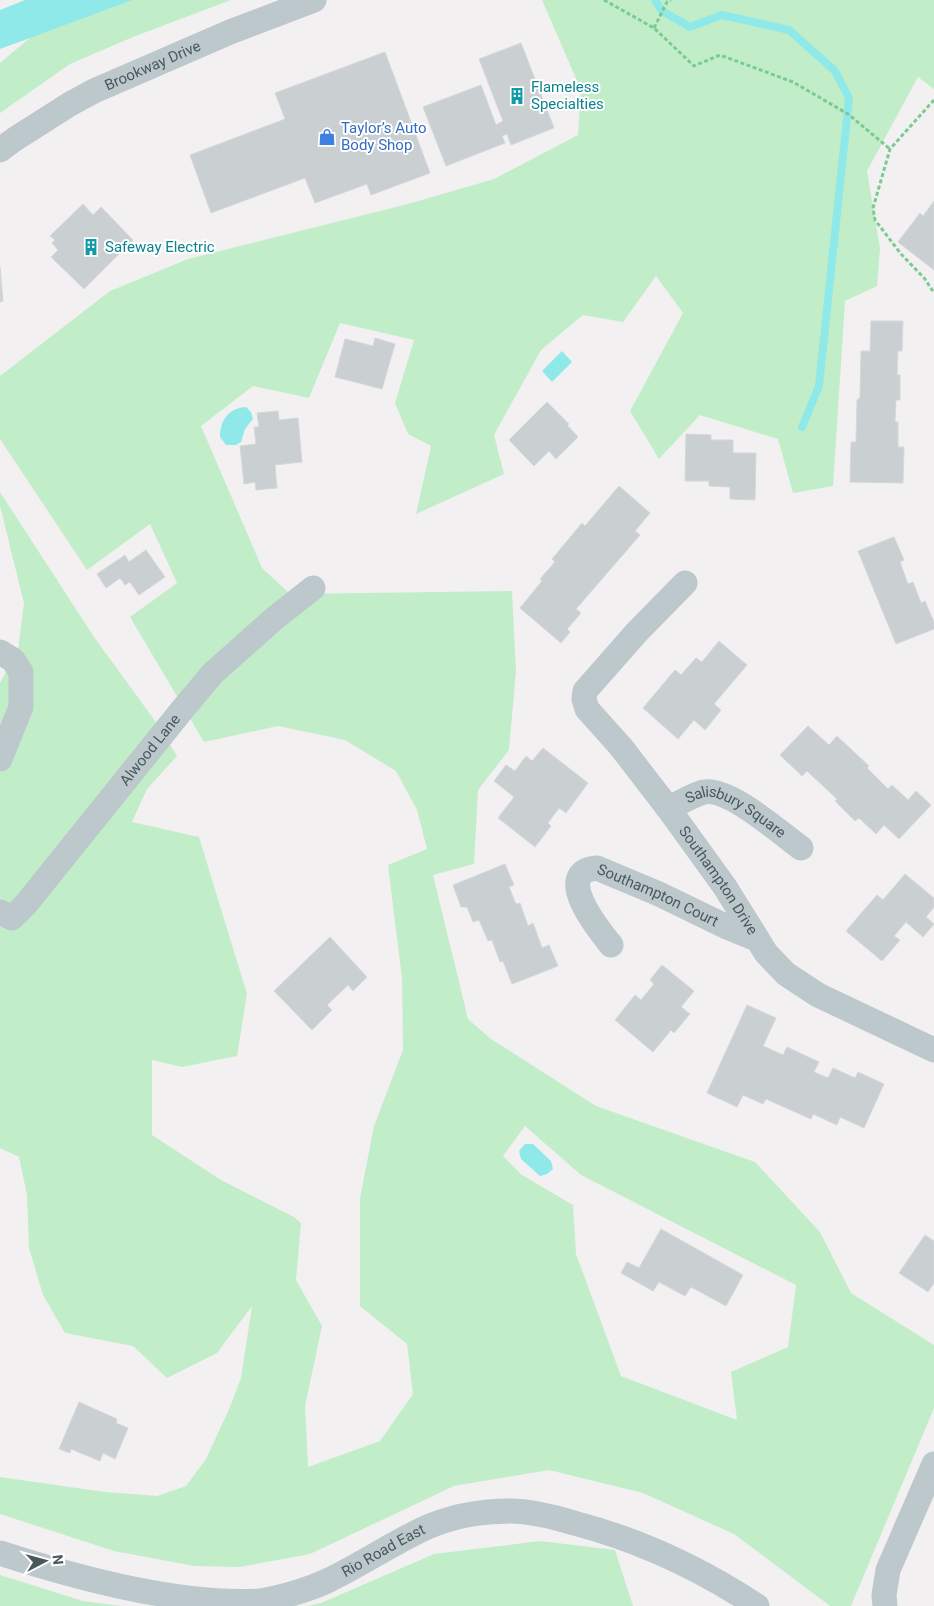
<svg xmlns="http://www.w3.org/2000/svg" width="934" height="1606" font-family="Roboto,sans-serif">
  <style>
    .green { fill: #c1eec9; fill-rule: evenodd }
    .water { fill: #90e9e9 }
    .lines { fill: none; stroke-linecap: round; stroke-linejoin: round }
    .stream { stroke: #90e9e9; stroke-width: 8 }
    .building { fill: #cacfd2; stroke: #d5d8db }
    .path { stroke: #7acb92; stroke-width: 3; stroke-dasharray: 4 2.5; stroke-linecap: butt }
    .minor { stroke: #bdc8cc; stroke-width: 25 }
    .labels { text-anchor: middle; stroke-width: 4; stroke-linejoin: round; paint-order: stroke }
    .street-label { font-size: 15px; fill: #49585d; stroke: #fff }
    .culture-label { font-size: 15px; fill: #0d838f; stroke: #fff; text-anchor: start }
    .shop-label { font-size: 15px; fill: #366cbe; stroke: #fff; text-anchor: start }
  </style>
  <rect width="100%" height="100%" fill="#f3f0f1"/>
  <g class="green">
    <polygon points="133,0 231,0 133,37 70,64 0,113 0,63 31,37"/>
    <path d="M542,0H934V89L918,77L867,171L880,248L877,286L845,301L833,486L793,493L778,439L700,415L659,459L630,411L683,313L656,276L623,322L583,315L541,350L494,435L504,474L416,514L431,446L408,434L395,403L414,340L340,323L309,398L253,386L201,426L262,568L290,594L512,591L516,671L509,750L478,790L474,864L433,875L468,1019L491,1039L596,1106L755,1162L820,1232L851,1293L934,1345V1408L851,1606H830L734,1534L643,1493L549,1470L454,1486L310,1554L239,1567L194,1566L114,1551L0,1514V1477L105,1492L157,1496L186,1486L206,1459L230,1407L241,1378L252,1306L217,1353L167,1378L133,1346L65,1333L43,1295L29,1248L27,1195L19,1157L0,1148V683L18,650L24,603L0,506V492L94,637L158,725L177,756L147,789L132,822L199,837L247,994L237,1056L182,1067L152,1060V1135L221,1180L294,1217L301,1223L296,1280L322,1326L305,1406L308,1467L380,1441L413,1394L407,1344L360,1306V1198L374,1126L403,1050L402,978L388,865L427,849L417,810L396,771L345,740L278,726L204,742L130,617L177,583L150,524L87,570L0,439V376L110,291L188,259L408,204L494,179L578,135L581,90ZM525,1126L581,1175L796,1285L788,1347L731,1372L737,1420L621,1376L576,1254L573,1205L522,1175L503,1156Z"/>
    <polygon points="540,1541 615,1550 633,1606 307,1606 321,1603 434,1554"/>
    <polygon points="0,1575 83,1601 122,1606 0,1606"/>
  </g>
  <g class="water">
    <polygon points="25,0 133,0 0,49 0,10"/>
    <polygon points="562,351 572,362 552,382 542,371"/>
    <path d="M246,407L251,412L253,419L245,429L241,442L236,445H226L220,437C220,421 228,408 246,407Z"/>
    <polygon points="525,1144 533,1144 551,1161 553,1169 547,1174 540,1176 521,1159 519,1151"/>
  </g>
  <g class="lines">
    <polyline class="stream" points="655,0 662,11 690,27 722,15 789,30 835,71 849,98 819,386 802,427"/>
  </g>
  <g class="building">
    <polygon points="521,43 554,128 511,145 507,134 502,136 505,143 446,166 423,107 481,85 496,125 503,121 479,59"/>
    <polygon points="385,52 430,173 371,195 367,184 315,203 305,178 211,213 190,155 285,119 275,93"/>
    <polygon points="934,201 934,270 898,242 920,213 923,216"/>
    <polygon points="83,204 93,215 101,207 133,240 84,289 51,257 58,250 52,243 55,240 50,236"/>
    <polygon points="0,267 3,301 0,302"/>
    <polygon points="871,321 903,321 902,351 898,351 897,375 900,375 900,400 896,400 895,422 898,422 898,447 904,447 903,483 850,482 851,442 856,442 857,400 860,398 861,351 870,351"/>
    <polygon points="375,338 395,344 382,389 335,377 345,339 373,346"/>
    <polygon points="547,402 569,424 567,425 578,437 556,459 549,451 534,466 509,440"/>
    <polygon points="278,411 279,420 298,418 302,462 275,465 277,488 256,490 255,482 244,484 240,446 256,444 254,427 259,427 257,413"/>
    <polygon points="686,434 711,435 711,440 733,440 733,453 756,453 755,500 730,499 730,487 709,486 709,481 685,481"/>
    <polygon points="619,486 650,513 635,531 640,535 576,609 581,613 567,629 570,632 561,643 520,608 542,581 540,579 555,562 552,559 582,523 585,526"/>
    <polygon points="894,537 904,560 900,562 908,584 913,582 921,603 925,601 934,622 934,629 896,644 858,551"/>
    <polygon points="146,550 165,577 139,595 130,582 125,585 120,578 106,588 97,574 125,555 129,562"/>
    <polygon points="719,641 747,665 714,704 721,710 705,730 694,720 678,739 643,708 675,670 681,675 696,658 702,662"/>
    <polygon points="808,726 829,745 837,736 869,766 867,768 888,789 892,785 908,800 916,791 931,805 899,839 884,825 876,834 859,818 855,821 835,801 837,799 807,771 802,776 780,755"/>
    <polygon points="543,748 588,783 566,813 559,808 548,823 551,826 535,847 498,818 514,797 494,781 506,765 515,771 526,756 532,761"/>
    <polygon points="505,864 514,885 509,887 516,904 520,903 528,926 533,923 542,948 549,945 558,966 512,984 503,961 500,962 492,940 488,941 479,920 473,922 467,907 461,907 453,885"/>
    <polygon points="905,874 934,898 934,907 926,917 934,924 923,937 906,922 894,936 900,940 882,961 846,931 877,895 883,900"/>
    <polygon points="330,937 367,977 353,991 348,985 327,1005 332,1010 312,1030 274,991"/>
    <polygon points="662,965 694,991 681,1007 690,1014 674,1033 671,1030 653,1052 615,1020 635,995 641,1000 654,984 650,980"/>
    <polygon points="747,1005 776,1018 763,1046 783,1055 787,1047 819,1062 814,1072 828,1078 833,1068 855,1078 858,1072 884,1084 864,1128 840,1117 837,1125 813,1114 811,1119 766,1099 763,1104 743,1095 737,1107 707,1093"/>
    <polygon points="661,1229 743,1275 726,1306 691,1287 685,1296 659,1282 653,1291 621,1273 627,1262 639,1268"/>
    <polygon points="925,1235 934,1241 934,1283 928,1292 899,1273"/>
    <polygon points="79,1402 117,1419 116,1423 128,1428 115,1459 103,1453 100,1461 71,1449 70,1453 59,1449"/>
  </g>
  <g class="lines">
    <g class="path">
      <polyline points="604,0 654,28 694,66 720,55 793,82 848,114 890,149"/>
      <polyline points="654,28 667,2 671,0"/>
      <polyline points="934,100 890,149 873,208 875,220 901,254 925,279 934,293"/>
    </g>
    <g class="minor">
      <path id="s1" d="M0,150L15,139L70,104L94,91L230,32L314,0"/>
      <path id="s2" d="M685,583L637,632L585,691L584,699L587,709L621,747L668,808L725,887L766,953L786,974L818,995L934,1050"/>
      <polyline points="0,652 13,660 21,672 21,707 0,759"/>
      <path id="s3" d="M668,808C679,804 692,795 704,792C729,787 780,833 801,848"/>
      <path id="s4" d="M0,912L12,918L26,904L182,710L213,673L275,618L313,588"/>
      <path id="s5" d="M611,945C598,929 552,872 597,868L659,894L727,927L756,939"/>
      <path id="s6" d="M0,1553C77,1578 179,1606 260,1601C280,1598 311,1589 329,1580C360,1565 390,1545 421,1530C448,1517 481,1511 511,1511C532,1511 554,1517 574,1523C639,1540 701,1569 757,1606"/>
      <polyline points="885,1606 884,1595 888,1570 934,1464"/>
    </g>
  </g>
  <defs>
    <g id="building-bare" transform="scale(1.35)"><path d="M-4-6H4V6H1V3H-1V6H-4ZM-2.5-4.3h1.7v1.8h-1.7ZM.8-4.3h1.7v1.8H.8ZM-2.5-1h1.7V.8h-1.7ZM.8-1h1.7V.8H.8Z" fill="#0f9aa8" stroke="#fff" stroke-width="2.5" paint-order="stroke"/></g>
    <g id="shop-bare" transform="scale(1.35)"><path d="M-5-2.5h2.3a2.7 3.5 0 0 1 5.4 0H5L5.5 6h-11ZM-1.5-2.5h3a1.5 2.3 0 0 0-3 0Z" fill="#3f7fe0" stroke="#fff" stroke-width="2.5" paint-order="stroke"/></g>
  </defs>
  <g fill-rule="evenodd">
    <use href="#building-bare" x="517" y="96"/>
    <use href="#shop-bare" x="327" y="137"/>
    <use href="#building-bare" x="91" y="247"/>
  </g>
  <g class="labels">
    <g class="street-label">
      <text dy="5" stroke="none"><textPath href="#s1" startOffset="175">Brookway Drive</textPath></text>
      <text dy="5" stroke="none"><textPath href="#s4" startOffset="231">Alwood Lane</textPath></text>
      <text dy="5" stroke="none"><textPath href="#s3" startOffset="76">Salisbury Square</textPath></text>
      <text dy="5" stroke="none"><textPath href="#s2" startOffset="382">Southampton Drive</textPath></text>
      <text dy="5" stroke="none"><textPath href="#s5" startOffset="165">Southampton Court</textPath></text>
      <text dy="5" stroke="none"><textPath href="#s6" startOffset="400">Rio Road East</textPath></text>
    </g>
    <g class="culture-label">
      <text x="531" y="92">Flameless<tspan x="531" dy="17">Specialties</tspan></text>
      <text x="105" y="252">Safeway Electric</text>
    </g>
    <g class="shop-label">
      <text x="341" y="133">Taylor’s Auto<tspan x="341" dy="17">Body Shop</tspan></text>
    </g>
  </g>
  <g transform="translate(45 1561) rotate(84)" stroke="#ffffff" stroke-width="4" paint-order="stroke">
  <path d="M0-4L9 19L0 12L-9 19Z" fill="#49585d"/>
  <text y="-8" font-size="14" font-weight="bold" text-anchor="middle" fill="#49585d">N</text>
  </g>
</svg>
